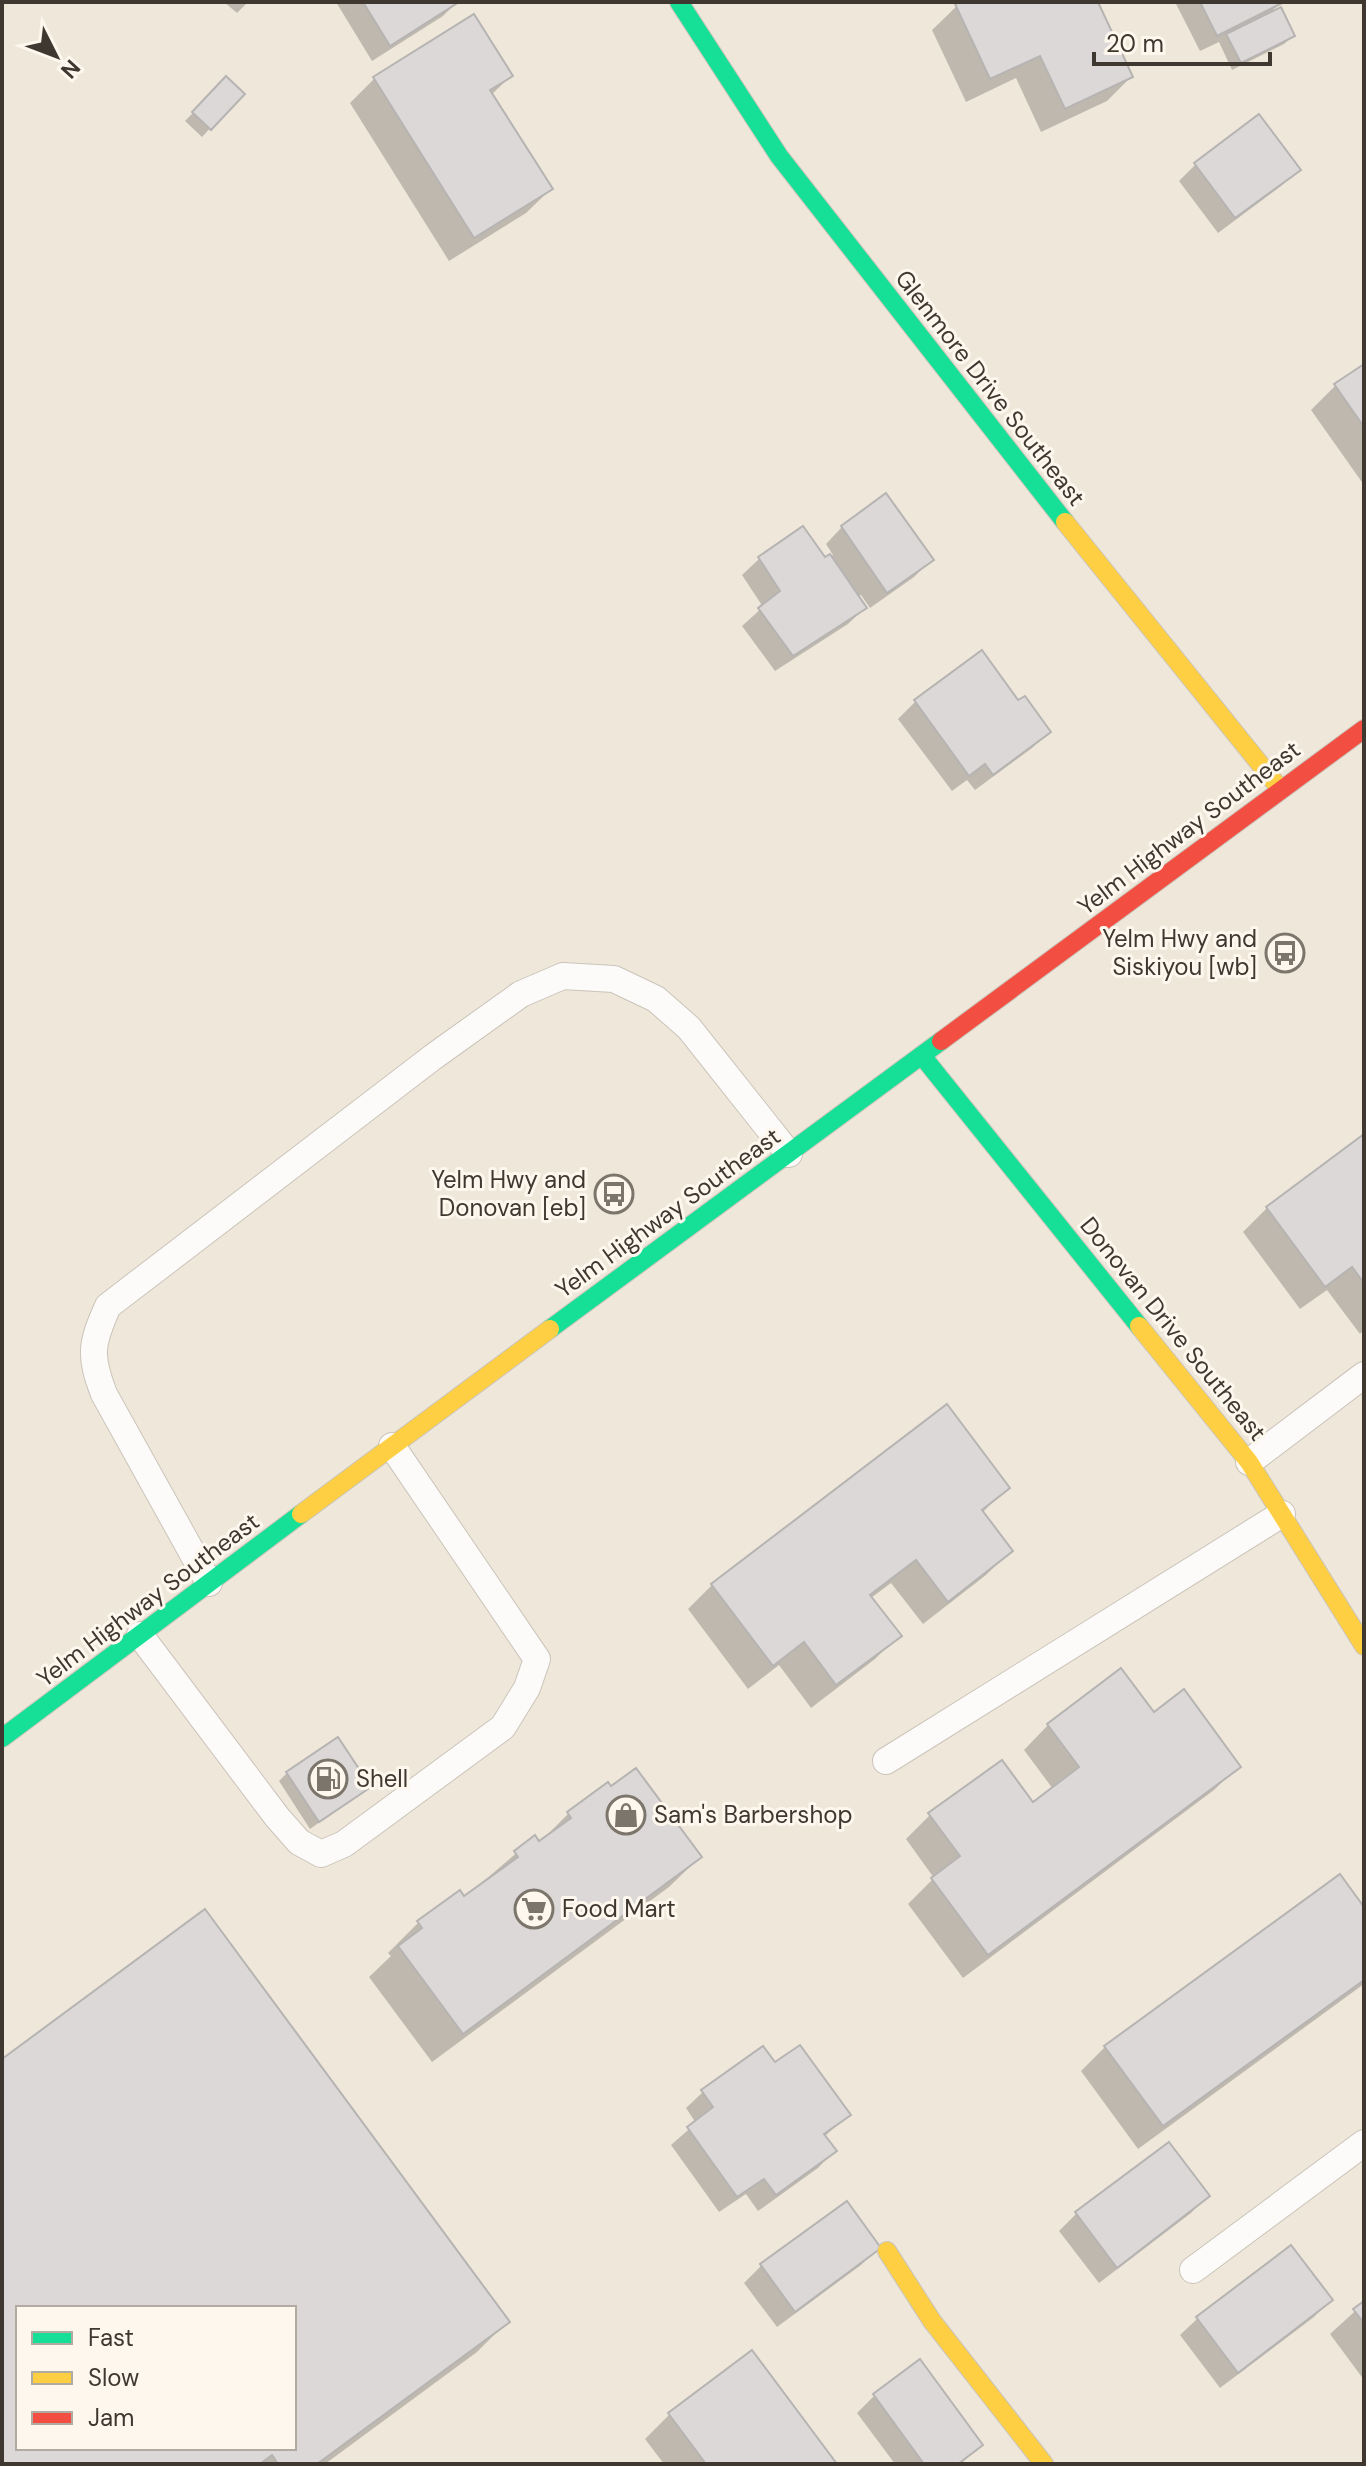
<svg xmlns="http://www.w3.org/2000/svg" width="1366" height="2466" font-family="'DM Sans',sans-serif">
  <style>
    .shadow { fill: #0003; fill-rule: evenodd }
    .building { fill: #dbd8d7; stroke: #b6b4b2; stroke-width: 2; fill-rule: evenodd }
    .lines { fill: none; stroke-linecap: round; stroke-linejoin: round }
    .lane-casing { stroke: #cac4ba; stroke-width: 28 }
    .fast-casing { stroke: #cac4ba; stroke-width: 20 }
    .slow-casing { stroke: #cac4ba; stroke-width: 20 }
    .jam-casing { stroke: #cac4ba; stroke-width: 20 }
    .lane { stroke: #fdfbf9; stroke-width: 26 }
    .fast { stroke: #16e098; stroke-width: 18 }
    .slow { stroke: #ffcf43; stroke-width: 18 }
    .jam { stroke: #f24e42; stroke-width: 18 }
    .labels { text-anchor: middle; stroke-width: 6; stroke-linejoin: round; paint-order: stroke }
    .street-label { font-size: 24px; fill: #3e3830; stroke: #fdf7ee }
    .poi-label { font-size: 24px; fill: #3e3830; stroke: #fdf7ee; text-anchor: start }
  </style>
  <rect width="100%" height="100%" fill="#efe7da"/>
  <g class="shadow">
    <polygon points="224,2 248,2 237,13"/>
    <polygon points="336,2 457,2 443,16 372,61"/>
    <polygon points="958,2 1096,2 1131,77 1107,101 1041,132 1016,78 966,102 932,30 959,4"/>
    <polygon points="1175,2 1281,2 1269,14 1293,36 1284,44 1232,70 1219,42 1200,51"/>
    <polygon points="474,17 511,76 491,95 551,189 526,213 449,261 350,103 374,79"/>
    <polygon points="226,79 242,94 202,137 185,121"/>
    <polygon points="1196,164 1298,170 1281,186 1218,233 1179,181"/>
    <polygon points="1364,366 1364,485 1311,410 1335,386"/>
    <polygon points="842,527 931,560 914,577 870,608 861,595 857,597 865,608 848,624 775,671 742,626 763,607 742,575 759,559 824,560 833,555 826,544"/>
    <polygon points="982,653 1018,702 1048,732 1032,748 975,790 967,780 952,791 898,719 915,702"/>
    <polygon points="1364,1136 1364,1330 1360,1334 1327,1290 1300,1309 1243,1232 1267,1208"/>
    <polygon points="1007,1487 982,1513 1010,1551 986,1575 923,1624 891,1583 871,1598 899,1635 875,1659 811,1708 779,1665 748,1689 688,1609 712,1585"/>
    <polygon points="1154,1714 1238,1766 1214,1790 963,1978 908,1904 934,1878 906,1839 930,1815 1033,1804 1053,1789 1024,1750 1048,1725"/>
    <polygon points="287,1773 369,1787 310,1829 279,1781"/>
    <polygon points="568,1814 700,1857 669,1887 432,2062 369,1977 391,1956 388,1953 418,1923 463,1899 534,1838 539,1843"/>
    <polygon points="1364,1910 1364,1984 1138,2149 1081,2071 1105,2047"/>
    <path d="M2,2062L507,2322L477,2352L325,2464H2ZM18,2308H294V2448H18Z"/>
    <polygon points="775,2065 848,2115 824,2137 834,2151 818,2168 758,2211 746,2194 719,2212 671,2145 696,2123 686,2108 703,2092"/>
    <polygon points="1168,2144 1207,2196 1191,2213 1099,2283 1059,2231 1076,2214"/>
    <polygon points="846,2204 878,2248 861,2265 777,2327 744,2283 761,2266"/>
    <polygon points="1291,2248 1330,2300 1314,2317 1220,2388 1180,2335 1197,2319"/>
    <polygon points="1364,2303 1364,2380 1330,2334"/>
    <polygon points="752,2353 834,2464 664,2464 645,2439 669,2415"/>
    <polygon points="920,2362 980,2445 961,2464 895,2464 857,2413 874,2396"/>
  </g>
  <g class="building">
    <polygon points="363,2 459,2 390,46"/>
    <polygon points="960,2 1098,2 1133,77 1065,109 1040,56 990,79 955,4"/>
    <polygon points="1200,2 1284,2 1217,36"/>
    <polygon points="1281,7 1295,36 1241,63 1226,34"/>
    <polygon points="474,14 513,76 490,90 553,189 474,238 373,77"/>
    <polygon points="226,76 245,94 211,130 192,112"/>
    <polygon points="1259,114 1301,170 1235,218 1194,163"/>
    <polygon points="1364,364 1364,427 1334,384"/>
    <polygon points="886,493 934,560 887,593 841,526"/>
    <polygon points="803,526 825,557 830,554 867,608 793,656 758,608 780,591 758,557"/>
    <polygon points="982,650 1018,700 1025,696 1051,732 993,775 985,764 969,776 914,700"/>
    <polygon points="1364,1134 1364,1283 1352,1267 1325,1287 1266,1207"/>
    <polygon points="947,1404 1010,1488 982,1510 1013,1551 948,1602 916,1560 870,1595 902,1636 836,1685 804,1642 773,1666 711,1584"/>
    <polygon points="1121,1668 1154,1712 1184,1689 1241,1767 988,1955 931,1878 960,1856 928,1813 1002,1760 1033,1802 1079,1767 1047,1724"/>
    <polygon points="338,1737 371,1787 319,1822 286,1772"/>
    <polygon points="636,1768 702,1857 463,2034 398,1946 422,1928 417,1921 460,1890 464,1896 518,1857 514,1851 535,1835 539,1841 571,1818 567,1812 608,1782 611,1786"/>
    <polygon points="1340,1874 1364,1907 1364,1980 1163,2126 1104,2046"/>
    <path d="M205,1909L510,2322L317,2464H278L272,2455L260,2464H2V2059ZM18,2308H294V2448H18Z"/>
    <polygon points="800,2045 851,2115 824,2134 837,2151 776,2195 764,2179 737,2197 687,2127 713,2107 701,2090 763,2046 775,2062"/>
    <polygon points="1169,2142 1210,2196 1117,2268 1075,2212"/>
    <polygon points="847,2201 881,2248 795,2312 760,2264"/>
    <polygon points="1291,2245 1333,2300 1238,2373 1196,2317"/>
    <polygon points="1364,2301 1364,2323 1353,2309"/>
    <polygon points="752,2350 837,2464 706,2464 668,2413"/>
    <polygon points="920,2359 983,2445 958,2464 924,2464 873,2394"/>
  </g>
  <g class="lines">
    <g class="lane-casing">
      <g id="lane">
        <polyline points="1249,1462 1364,1375"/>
        <path d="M209,1583L104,1394C89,1355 91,1344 108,1306L433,1057L521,994L563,976L614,979L656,999L689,1028L789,1154"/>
        <polyline points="140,1635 277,1817 299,1842 321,1854 344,1844 503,1727 527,1688 537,1659 392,1446"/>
        <polyline points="886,1761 1282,1514"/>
        <polyline points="1193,2270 1364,2143"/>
      </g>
    </g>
    <g class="fast-casing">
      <g id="fast">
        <polyline points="679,2 779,156 1065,522"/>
        <polyline points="923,1057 1139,1326"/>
        <polyline points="550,1329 941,1041"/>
        <polyline points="2,1738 301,1514"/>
      </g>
    </g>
    <g class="slow-casing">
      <g id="slow">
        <polyline points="1065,522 1281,790"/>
        <polyline points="1139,1326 1249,1462 1364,1646"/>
        <polyline points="301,1514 550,1329"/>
        <polyline points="887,2251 932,2321 1044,2464"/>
      </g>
    </g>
    <g class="jam-casing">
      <polyline id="jam" points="941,1041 1364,729"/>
    </g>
    <use href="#lane" class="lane"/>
    <use href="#fast" class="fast"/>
    <use href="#slow" class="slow"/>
    <use href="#jam" class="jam"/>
  </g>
  <defs>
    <g id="bus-ring" transform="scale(2)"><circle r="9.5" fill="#fdf7ee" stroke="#7c756c" stroke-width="1.5"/><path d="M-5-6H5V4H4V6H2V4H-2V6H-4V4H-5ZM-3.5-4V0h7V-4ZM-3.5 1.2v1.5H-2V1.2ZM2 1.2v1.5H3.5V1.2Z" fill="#7c756c"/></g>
    <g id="fuel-ring" transform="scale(2)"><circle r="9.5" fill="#fdf7ee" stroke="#7c756c" stroke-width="1.5"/><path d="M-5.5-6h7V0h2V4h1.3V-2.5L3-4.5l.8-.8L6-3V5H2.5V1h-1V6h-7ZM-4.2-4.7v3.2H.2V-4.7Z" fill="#7c756c"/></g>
    <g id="shop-ring" transform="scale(2)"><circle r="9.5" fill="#fdf7ee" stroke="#7c756c" stroke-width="1.5"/><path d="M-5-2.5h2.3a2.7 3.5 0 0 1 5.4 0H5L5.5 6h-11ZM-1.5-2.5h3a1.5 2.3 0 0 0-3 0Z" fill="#7c756c"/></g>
    <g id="supermarket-ring" transform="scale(2)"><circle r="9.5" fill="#fdf7ee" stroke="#7c756c" stroke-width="1.5"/><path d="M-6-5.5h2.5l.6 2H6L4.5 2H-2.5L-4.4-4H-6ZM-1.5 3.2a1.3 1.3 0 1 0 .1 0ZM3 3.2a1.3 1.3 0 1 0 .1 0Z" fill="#7c756c"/></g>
  </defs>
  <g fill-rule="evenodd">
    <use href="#bus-ring" x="1285" y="953"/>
    <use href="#bus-ring" x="614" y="1194"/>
    <use href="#fuel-ring" x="328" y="1779"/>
    <use href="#shop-ring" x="626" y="1815"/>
    <use href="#supermarket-ring" x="534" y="1909"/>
  </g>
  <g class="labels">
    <g class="street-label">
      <text transform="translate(990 388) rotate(52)" y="8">Glenmore Drive Southeast</text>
      <text transform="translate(1189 828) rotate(-37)" y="8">Yelm Highway Southeast</text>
      <text transform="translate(668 1213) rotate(-36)" y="8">Yelm Highway Southeast</text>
      <text transform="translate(1173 1329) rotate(51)" y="8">Donovan Drive Southeast</text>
      <text transform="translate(148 1600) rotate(-37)" y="8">Yelm Highway Southeast</text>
    </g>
    <g class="poi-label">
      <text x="1257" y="947" text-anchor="end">Yelm Hwy and<tspan x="1257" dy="28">Siskiyou [wb]</tspan></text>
      <text x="586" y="1188" text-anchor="end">Yelm Hwy and<tspan x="586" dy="28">Donovan [eb]</tspan></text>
      <text x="356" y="1787">Shell</text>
      <text x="654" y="1823">Sam's Barbershop</text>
      <text x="562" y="1917">Food Mart</text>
    </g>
  </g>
  <rect width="1366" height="2466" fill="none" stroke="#3e3830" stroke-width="8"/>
  <rect x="16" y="2306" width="280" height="144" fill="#fdf7ee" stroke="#b1aba2" stroke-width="2"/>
  <rect x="32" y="2332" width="40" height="12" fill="#16e098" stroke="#b1aba2" stroke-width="2"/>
  <text x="88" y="2346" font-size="24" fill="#3e3830">Fast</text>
  <rect x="32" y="2372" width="40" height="12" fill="#ffcf43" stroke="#b1aba2" stroke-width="2"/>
  <text x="88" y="2386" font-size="24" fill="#3e3830">Slow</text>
  <rect x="32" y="2412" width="40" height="12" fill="#f24e42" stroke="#b1aba2" stroke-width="2"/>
  <text x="88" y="2426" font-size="24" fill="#3e3830">Jam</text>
  <g transform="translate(56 56) rotate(132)" stroke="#fdf7ee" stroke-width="6" paint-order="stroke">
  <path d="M0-6L14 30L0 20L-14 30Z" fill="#3e3830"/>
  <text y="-12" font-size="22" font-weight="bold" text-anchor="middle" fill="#3e3830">N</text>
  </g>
  <path d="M1094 52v12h176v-12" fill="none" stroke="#3e3830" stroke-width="4"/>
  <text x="1106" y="52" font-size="24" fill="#3e3830" stroke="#fdf7ee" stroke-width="6" paint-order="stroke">20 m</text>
</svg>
